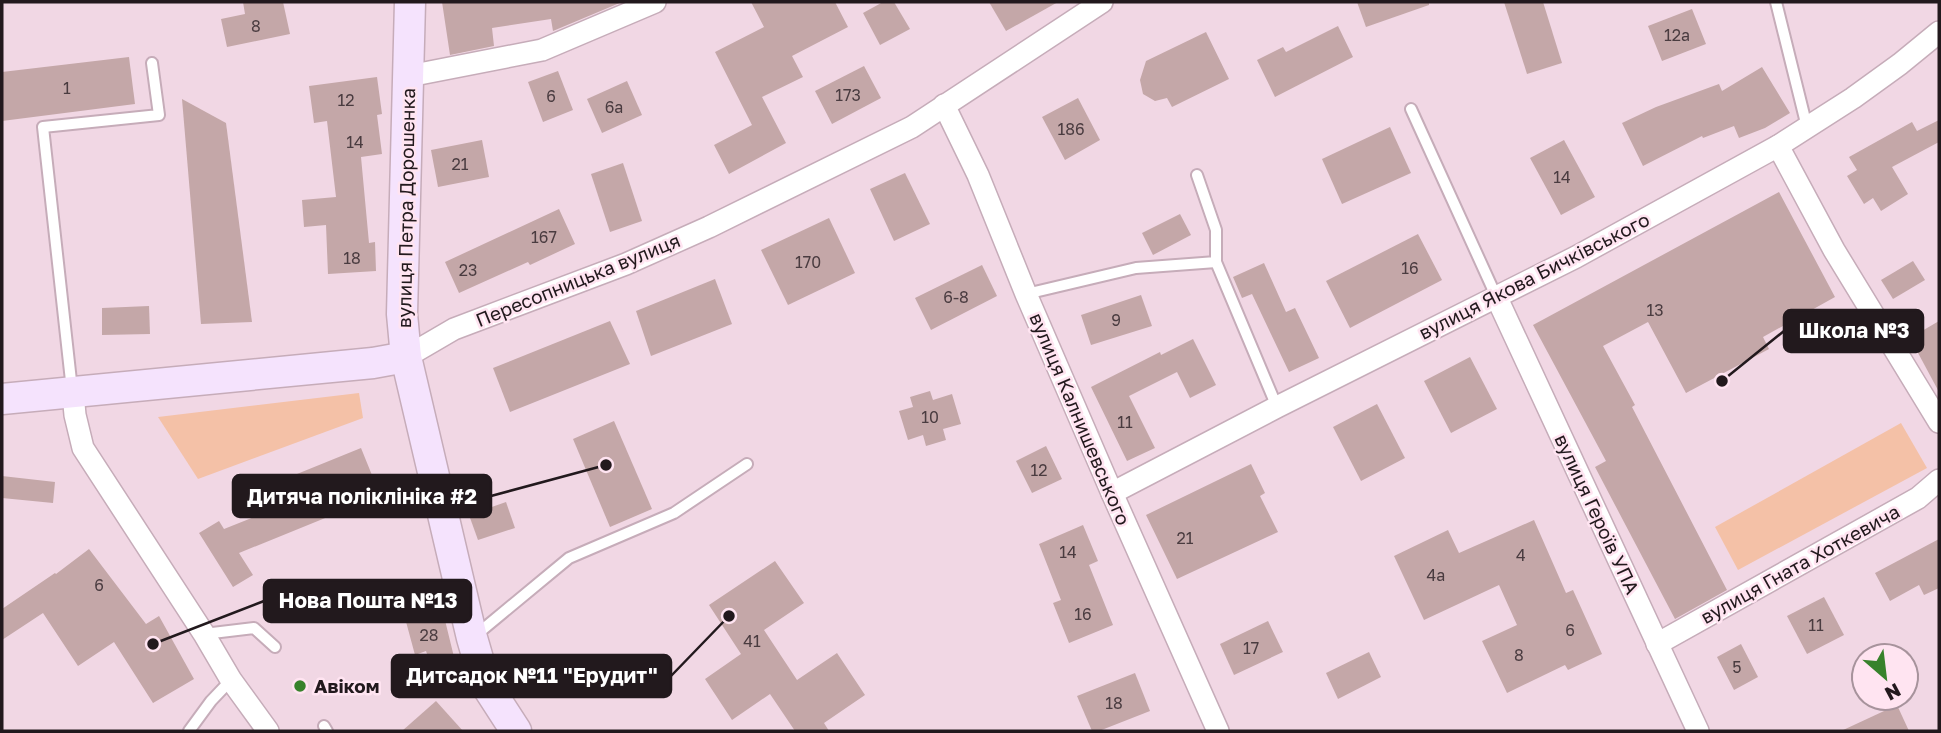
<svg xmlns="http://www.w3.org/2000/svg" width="1941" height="733" font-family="'Golos Text',sans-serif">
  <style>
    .green { fill: #f4c1a7 }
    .building { fill: #c4a7a8 }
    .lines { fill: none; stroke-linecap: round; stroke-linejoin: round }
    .lane-casing { stroke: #c6acb9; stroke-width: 14 }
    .street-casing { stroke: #c6acb9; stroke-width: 24 }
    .secondary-casing { stroke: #c6acb9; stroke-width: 33 }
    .lane { stroke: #fff; stroke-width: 10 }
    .street { stroke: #fff; stroke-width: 21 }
    .secondary { stroke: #f5e3fd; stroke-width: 30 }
    .poi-dot { fill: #37822b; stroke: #ffe4f1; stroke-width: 2.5 }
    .labels { text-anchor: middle; stroke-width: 5; stroke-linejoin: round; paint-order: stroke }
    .number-label { font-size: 16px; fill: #4a3c40 }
    .street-label { font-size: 19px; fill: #22191d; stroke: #ffe4f1 }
    .poi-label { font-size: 19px; font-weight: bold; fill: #22191d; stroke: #ffe4f1; text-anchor: start }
    .leader { fill: none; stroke: #22191d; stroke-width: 2.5 }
    .callout-dot { fill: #22191d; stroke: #ffe4f1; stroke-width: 2.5 }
    .callout { fill: #22191d; stroke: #22191d; stroke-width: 2.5 }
    .callout-label { font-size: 21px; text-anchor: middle; font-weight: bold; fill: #fff }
  </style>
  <rect width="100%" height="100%" fill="#f1d7e4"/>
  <g class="green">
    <polygon points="359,393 363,418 198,479 158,417"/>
    <polygon points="1901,423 1927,468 1738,570 1715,527"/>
  </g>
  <g class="building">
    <polygon points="243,2 283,2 290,34 227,47 221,19 245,14"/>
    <polygon points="442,2 622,2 553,31 551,19 492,28 494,46 450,55"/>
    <polygon points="751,2 835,2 848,27 792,56 803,77 762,97 786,143 729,174 714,145 752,125 715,52 764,27"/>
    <polygon points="883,2 894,2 910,29 880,45 863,13"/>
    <polygon points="989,2 1058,2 1006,31"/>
    <polygon points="1357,2 1429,2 1429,5 1366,27"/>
    <polygon points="1504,2 1543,2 1562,63 1527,74"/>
    <polygon points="1692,9 1706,44 1662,61 1648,26"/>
    <polygon points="1338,26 1353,57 1275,97 1257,60 1283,47 1286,52"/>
    <polygon points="1206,32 1229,79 1172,107 1167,98 1155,101 1143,94 1140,80 1146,61"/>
    <polygon points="129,57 135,104 2,121 2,72"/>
    <polygon points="864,66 881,98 832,124 815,91"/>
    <polygon points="1762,67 1790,113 1765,128 1739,138 1734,126 1703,138 1702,136 1643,166 1622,123 1656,107 1719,84 1722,91"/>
    <polygon points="558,71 573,110 543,122 528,82"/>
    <polygon points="377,77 382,114 377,115 382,154 361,157 369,243 375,242 376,271 328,274 326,225 304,227 302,200 336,197 327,121 314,123 309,86"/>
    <polygon points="627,81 642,115 602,133 587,99"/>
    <polygon points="1078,98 1100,140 1065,160 1042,117"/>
    <polygon points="182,99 226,123 252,322 201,324"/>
    <polygon points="1939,120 1939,142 1892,167 1908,194 1881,211 1873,198 1864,204 1847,176 1857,170 1849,157 1912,122 1917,131"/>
    <polygon points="1390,127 1411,173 1342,204 1322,159"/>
    <polygon points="482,140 489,177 438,187 431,150"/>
    <polygon points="1564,140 1595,197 1561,215 1530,158"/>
    <polygon points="623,163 642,221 610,232 591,174"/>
    <polygon points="905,173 930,224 894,241 870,189"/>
    <polygon points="1779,192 1835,297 1763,337 1769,349 1686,393 1648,322 1603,346 1635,405 1632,407 1727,590 1675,619 1595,467 1606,461 1533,325"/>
    <polygon points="559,209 575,244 530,265 528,262 459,293 445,262"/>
    <polygon points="1180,214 1191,235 1153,255 1142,233"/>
    <polygon points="829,218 855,273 788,305 761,250"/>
    <polygon points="1418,234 1442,280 1350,328 1326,281"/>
    <polygon points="1913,261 1925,280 1893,299 1881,280"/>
    <polygon points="1264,263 1286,312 1295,308 1319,358 1289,372 1252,294 1242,298 1233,277"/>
    <polygon points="982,265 997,296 931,330 915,298"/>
    <polygon points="715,279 732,324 651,356 636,311"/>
    <polygon points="1141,295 1152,326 1091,345 1081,315"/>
    <polygon points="149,306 150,334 102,335 102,308"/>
    <polygon points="610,321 630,364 510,412 493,368"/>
    <polygon points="1939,321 1939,392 1910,338"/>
    <polygon points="1193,339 1216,385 1190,398 1177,372 1129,396 1155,448 1127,461 1091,387 1160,352 1161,355"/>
    <polygon points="1470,357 1497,409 1451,433 1424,381"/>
    <polygon points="930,391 933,400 952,394 961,424 943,429 946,440 926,446 923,435 908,440 899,411 913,407 910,397"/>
    <polygon points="1377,404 1405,458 1361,481 1333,427"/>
    <polygon points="614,421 652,509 610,527 573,439"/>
    <polygon points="1046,446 1062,479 1032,493 1016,461"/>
    <polygon points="361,448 376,485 363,490 367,501 239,553 253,575 233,587 199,533 219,521 224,529 269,511 260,489"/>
    <polygon points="1251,464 1265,493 1260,496 1278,532 1177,579 1146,515"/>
    <polygon points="2,476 55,482 53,503 2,498"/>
    <polygon points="506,502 515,528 478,540 469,515"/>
    <polygon points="1534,520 1566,593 1573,590 1602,654 1568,670 1565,665 1507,693 1482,641 1517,625 1499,585 1424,620 1394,556 1448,530 1459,553"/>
    <polygon points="1083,525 1098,561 1089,565 1113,625 1069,643 1053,603 1061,600 1039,544"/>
    <polygon points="1939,539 1939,588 1924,595 1919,585 1890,601 1875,573"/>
    <polygon points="89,549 146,624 159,616 194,679 153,703 114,642 78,666 43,613 2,640 2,609 55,573 56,574"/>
    <polygon points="775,561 804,603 764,630 797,680 837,653 865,695 824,723 829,731 795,731 770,694 732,720 705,679 741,654 709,605"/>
    <polygon points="1824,597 1844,635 1807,654 1787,616"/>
    <polygon points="442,608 454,657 430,663 426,651 415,655 405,618"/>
    <polygon points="1268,621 1283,652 1234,675 1220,644"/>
    <polygon points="1741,644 1758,677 1734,690 1717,657"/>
    <polygon points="1369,652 1381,677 1338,699 1326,673"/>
    <polygon points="1135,673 1150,711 1099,731 1092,731 1077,696"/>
    <polygon points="436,701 463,731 402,731"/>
    <polygon points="1897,705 1909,731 1841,731"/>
  </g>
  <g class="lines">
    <g class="lane-casing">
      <g id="lane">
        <polyline points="1776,2 1807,127"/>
        <polyline points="1411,109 1496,296"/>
        <polyline points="1216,262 1277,407"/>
        <polyline points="1026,294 1136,268 1216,262 1216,230 1197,175"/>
        <polyline points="72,390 43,127 159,115 152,63"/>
        <polyline points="204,634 254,628 275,647"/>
        <polyline points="476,635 569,558 674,513 747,464"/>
        <polyline points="324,726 327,731"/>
        <polyline points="189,731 211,701 231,680"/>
      </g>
    </g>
    <g class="street-casing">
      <g id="street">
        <polyline points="409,76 542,50 655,2"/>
        <polyline points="944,105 978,175 1026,294 1112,493 1218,731"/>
        <polyline points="1778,146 1834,250 1939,422"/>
        <polyline points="1496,296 1698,731"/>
        <polyline points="406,357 454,329 626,264 709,227 912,127 1102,2"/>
        <polyline points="73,393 75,415 83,448 204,634 231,680 268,731"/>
        <polyline points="1112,493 1277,407 1576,257 1778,146 1853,98 1900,64 1939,32"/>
        <polyline points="1657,644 1918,498 1939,480"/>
      </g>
    </g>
    <g class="secondary-casing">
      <g id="secondary">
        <polyline points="410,2 402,314 406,357 472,638 485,683 516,731"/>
        <polyline points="2,399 373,363 406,357"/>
      </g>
    </g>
    <use href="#lane" class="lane"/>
    <use href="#street" class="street"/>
    <use href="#secondary" class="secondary"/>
  </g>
  <circle class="poi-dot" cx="300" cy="686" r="7"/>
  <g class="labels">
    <g class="number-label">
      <text x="256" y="32">8</text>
      <text x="1677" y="41">12а</text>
      <text x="67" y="94">1</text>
      <text x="848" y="101">173</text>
      <text x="551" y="102">6</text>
      <text x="346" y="106">12</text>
      <text x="614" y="113">6а</text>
      <text x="1071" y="135">186</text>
      <text x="355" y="148">14</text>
      <text x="460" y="170">21</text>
      <text x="1562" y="183">14</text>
      <text x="544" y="243">167</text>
      <text x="352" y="264">18</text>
      <text x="808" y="268">170</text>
      <text x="1410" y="274">16</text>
      <text x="468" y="276">23</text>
      <text x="956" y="303">6-8</text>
      <text x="1655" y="316">13</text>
      <text x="1116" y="326">9</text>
      <text x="930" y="423">10</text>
      <text x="1125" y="428">11</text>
      <text x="1039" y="476">12</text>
      <text x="1185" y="544">21</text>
      <text x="1068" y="558">14</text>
      <text x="1521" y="561">4</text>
      <text x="1436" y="581">4а</text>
      <text x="99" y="591">6</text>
      <text x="1083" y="620">16</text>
      <text x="1816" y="631">11</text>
      <text x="1570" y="636">6</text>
      <text x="429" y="641">28</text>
      <text x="752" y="647">41</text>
      <text x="1251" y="654">17</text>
      <text x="1519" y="661">8</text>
      <text x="1737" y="673">5</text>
      <text x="1114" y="709">18</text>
    </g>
    <g class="street-label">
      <text transform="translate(406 208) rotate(-89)" y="7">вулиця Петра Дорошенка</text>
      <text transform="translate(1534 276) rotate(-27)" y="7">вулиця Якова Бичківського</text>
      <text transform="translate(578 280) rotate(-22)" y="7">Пересопницька вулиця</text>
      <text transform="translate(1080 419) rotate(67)" y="7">вулиця Калнишевського</text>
      <text transform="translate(1597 514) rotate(65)" y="7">вулиця Героїв УПА</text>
      <text transform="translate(1800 564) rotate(-29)" y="7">вулиця Гната Хоткевича</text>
    </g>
    <g class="poi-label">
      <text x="314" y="693">Авіком</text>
    </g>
  </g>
  <path class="leader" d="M1722 381L1784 331M606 465L491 496M153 644L264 601M729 616L671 676"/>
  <g class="callout-dot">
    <circle cx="1722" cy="381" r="7"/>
    <circle cx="606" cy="465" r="7"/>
    <circle cx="153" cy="644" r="7"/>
    <circle cx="729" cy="616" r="7"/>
  </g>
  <g class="callout">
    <rect x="1784" y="310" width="139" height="42" rx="7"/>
    <rect x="233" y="475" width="258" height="42" rx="7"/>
    <rect x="264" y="580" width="207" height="42" rx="7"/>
    <rect x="392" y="655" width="279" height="42" rx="7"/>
  </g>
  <g class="callout-label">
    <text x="1854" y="338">Школа №3</text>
    <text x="362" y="504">Дитяча поліклініка #2</text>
    <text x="368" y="608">Нова Пошта №13</text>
    <text x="532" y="683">Дитсадок №11 "Ерудит"</text>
  </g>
  <rect width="1941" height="733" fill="none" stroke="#22191d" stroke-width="7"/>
  <g transform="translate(1885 677) rotate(152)"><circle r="33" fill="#ffe4f1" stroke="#a7939c" stroke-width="2"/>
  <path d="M0-5L12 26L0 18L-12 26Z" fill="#37822b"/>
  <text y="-10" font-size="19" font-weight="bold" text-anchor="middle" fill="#22191d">N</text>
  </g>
</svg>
